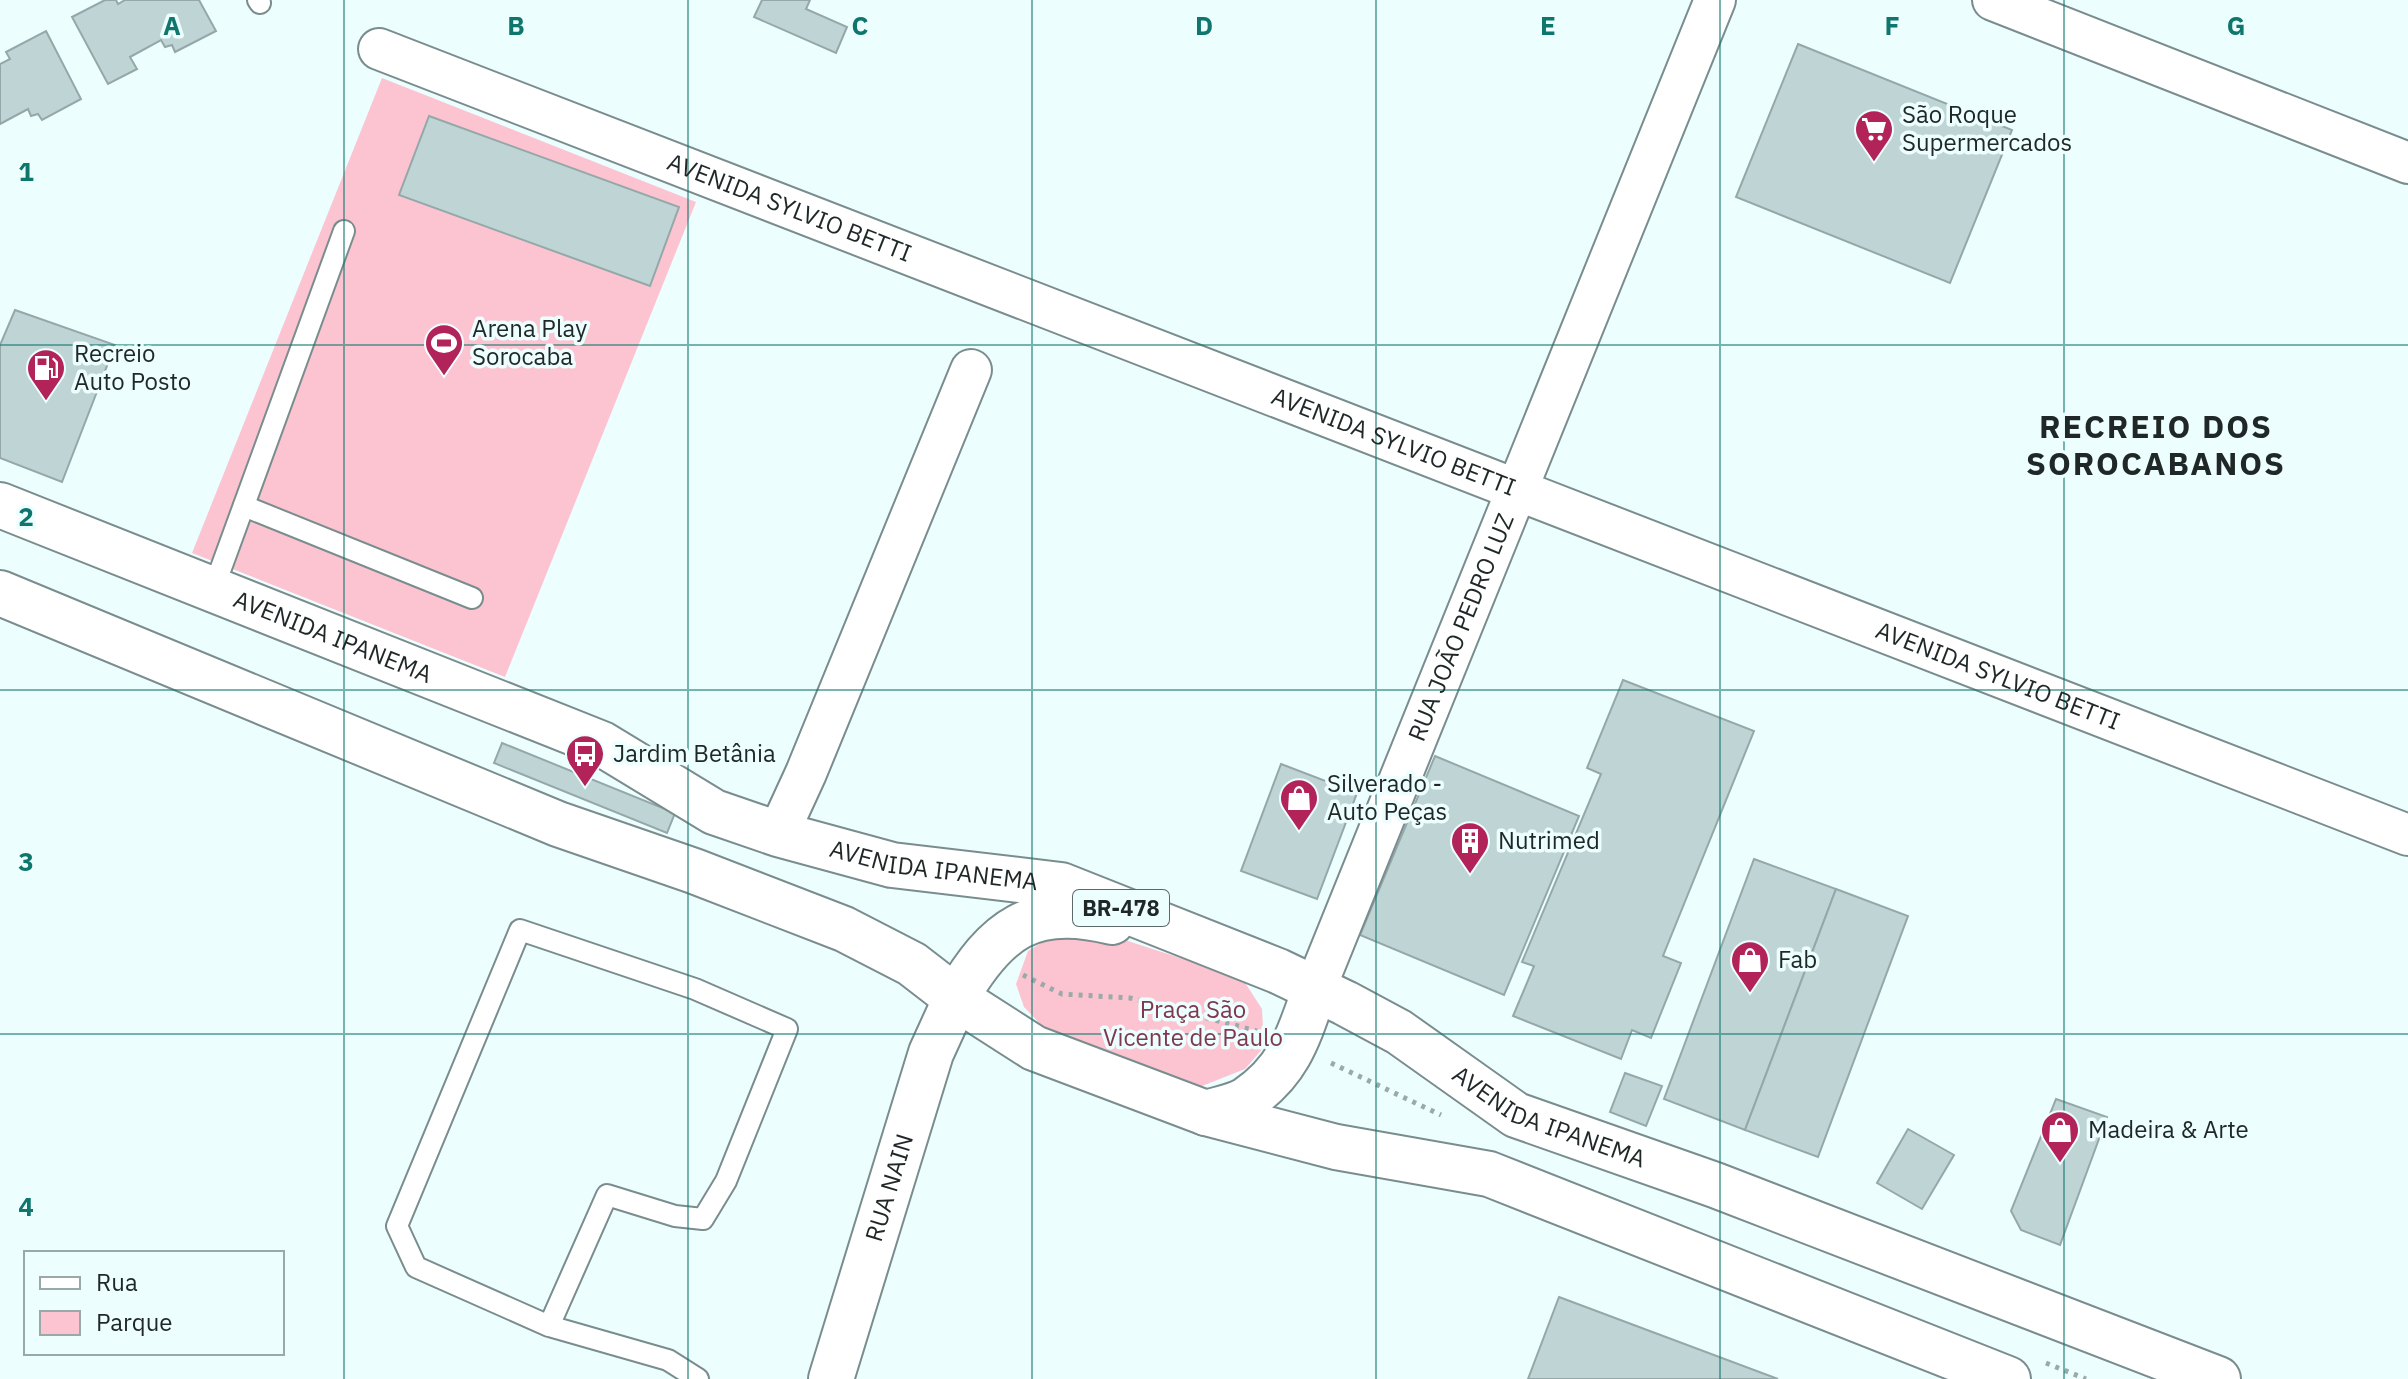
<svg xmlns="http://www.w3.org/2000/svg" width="2408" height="1379" font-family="'IBM Plex Sans',sans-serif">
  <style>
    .green { fill: #fcc4d0 }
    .building { fill: #bfd4d5; stroke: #95a8a9; stroke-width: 2 }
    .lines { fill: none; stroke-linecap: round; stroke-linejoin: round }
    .lane-casing { stroke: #7a8d8e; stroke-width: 24 }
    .street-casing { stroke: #7a8d8e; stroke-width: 44 }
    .secondary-casing { stroke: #7a8d8e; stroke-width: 48 }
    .primary-casing { stroke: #7a8d8e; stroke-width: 48 }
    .path { stroke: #9ca9aa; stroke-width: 5; stroke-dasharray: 4 6; stroke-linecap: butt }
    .lane { stroke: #fff; stroke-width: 20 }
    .street { stroke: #fff; stroke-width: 40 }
    .secondary { stroke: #fff; stroke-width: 44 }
    .primary { stroke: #fff; stroke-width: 44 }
    .grid { fill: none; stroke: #0f766e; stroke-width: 2; stroke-opacity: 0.55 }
    .labels { text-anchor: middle; stroke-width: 7; stroke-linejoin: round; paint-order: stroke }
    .shield { fill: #edfeff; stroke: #5d6868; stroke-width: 2 }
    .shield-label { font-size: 22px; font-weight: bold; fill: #1f2727 }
    .poi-label { font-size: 24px; fill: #1f2727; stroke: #edfeff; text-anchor: start }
    .street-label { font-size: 24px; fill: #1f2727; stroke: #edfeff }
    .park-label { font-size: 24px; fill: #80384d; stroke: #edfeff }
    .district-label { font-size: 32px; font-weight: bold; letter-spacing: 2px; fill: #1f2727; stroke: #edfeff }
    .grid-label { font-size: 26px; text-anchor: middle; font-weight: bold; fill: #0f766e; stroke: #edfeff; stroke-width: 7; stroke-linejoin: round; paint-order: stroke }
  </style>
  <rect width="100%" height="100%" fill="#edfeff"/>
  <g class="green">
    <polygon points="382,78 696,202 505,677 192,553"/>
    <polygon points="1094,930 1242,978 1262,1009 1264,1047 1245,1069 1197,1088 1045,1029 1024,1007 1016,984 1028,951 1054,935"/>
  </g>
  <g class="building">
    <polygon points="105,0 116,0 118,4 125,0 199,0 216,31 175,52 172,45 165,47 161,40 130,57 137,69 108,84 72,17"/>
    <polygon points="762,0 810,0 806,9 847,27 836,53 754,17"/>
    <polygon points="46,31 81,99 42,120 38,114 31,116 28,109 0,124 0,64 10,59 6,52"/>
    <polygon points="1798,44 2012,130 1950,283 1736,197"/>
    <polygon points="429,116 679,207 650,286 399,195"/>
    <polygon points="15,310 115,345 62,482 0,458 0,345"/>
    <polygon points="1623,680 1754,731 1663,956 1681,963 1651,1038 1632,1030 1621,1059 1513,1016 1534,966 1522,962 1601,774 1587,768"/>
    <polygon points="502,743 675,813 667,833 494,763"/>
    <polygon points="1435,756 1579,816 1504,995 1360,935"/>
    <polygon points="1281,764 1357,793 1317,899 1241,871"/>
    <polygon points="1754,859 1836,889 1745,1130 1664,1099"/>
    <polygon points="1836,889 1908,916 1818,1157 1745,1130"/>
    <polygon points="1625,1073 1662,1086 1646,1126 1610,1112"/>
    <polygon points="2056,1099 2107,1117 2060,1245 2021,1230 2011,1211"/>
    <polygon points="1908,1129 1954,1155 1922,1209 1877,1183"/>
    <polygon points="1559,1297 1778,1379 1528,1379"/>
  </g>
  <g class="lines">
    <g class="lane-casing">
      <g id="lane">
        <polyline points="258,0 260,3"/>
        <polyline points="244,506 472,598"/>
        <polyline points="213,590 344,231"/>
        <polyline points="549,1326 607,1195 675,1216 703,1219 726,1181 787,1029 695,989 520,930 397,1226 416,1267 549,1326 668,1360 698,1379"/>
      </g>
    </g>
    <g class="street-casing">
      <g id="street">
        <polyline points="1993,0 2408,163"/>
        <path id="s1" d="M379,49L2408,835"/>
        <polyline points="778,834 806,773 971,370"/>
        <path id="s2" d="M1315,989L1715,0"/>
      </g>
    </g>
    <g class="secondary-casing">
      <g id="secondary">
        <path id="s3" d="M831,1379L931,1053L956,998"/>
      </g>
    </g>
    <g class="primary-casing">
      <g id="primary">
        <path id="s4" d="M0,505L602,744L714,812L778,834L892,865L1061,885L1278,971L1345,1003L1399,1032L1516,1115L1715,1185L2218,1379"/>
        <polyline points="0,593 558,824 694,871 844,929 912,964 956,998 1034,1048 1206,1113 1336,1147 1489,1174 2008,1379"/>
        <path d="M956,998C996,929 1032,902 1112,922"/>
        <path d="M1206,1113C1219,1109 1236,1106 1247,1099C1290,1070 1299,1035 1315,989"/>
      </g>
    </g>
    <g class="path">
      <polyline points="1023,975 1062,994 1130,998 1257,1031"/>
      <polyline points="1331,1063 1441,1115"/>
      <polyline points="2046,1363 2086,1379"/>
    </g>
    <use href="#lane" class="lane"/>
    <use href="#street" class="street"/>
    <use href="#secondary" class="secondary"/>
    <use href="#primary" class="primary"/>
  </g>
  <path class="grid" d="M344,0V1379M688,0V1379M1032,0V1379M1376,0V1379M1720,0V1379M2064,0V1379M0,345H2408M0,690H2408M0,1034H2408"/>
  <defs>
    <g id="supermarket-pin" transform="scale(2)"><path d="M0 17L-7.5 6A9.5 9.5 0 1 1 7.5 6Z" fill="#b12359" stroke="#edfeff"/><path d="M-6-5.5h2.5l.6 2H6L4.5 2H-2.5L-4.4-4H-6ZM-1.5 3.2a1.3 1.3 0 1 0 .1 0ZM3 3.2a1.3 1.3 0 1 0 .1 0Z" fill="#fff"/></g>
    <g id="stadium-pin" transform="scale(2)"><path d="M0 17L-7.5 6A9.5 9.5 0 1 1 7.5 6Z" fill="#b12359" stroke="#edfeff"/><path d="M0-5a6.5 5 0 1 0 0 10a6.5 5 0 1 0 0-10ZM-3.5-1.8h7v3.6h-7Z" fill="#fff"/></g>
    <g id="fuel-pin" transform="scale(2)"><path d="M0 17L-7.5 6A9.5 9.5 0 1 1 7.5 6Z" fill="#b12359" stroke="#edfeff"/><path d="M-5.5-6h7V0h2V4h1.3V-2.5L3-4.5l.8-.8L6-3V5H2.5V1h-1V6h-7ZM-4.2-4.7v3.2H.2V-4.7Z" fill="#fff"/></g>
    <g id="bus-pin" transform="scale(2)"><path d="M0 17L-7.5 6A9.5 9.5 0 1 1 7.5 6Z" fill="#b12359" stroke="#edfeff"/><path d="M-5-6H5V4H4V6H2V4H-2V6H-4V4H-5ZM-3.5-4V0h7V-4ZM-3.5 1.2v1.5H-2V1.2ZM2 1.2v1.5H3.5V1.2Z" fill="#fff"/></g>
    <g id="shop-pin" transform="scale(2)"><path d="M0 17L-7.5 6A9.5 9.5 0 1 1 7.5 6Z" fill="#b12359" stroke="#edfeff"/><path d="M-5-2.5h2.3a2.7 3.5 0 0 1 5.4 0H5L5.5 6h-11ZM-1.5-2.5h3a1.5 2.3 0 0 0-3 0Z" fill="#fff"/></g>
    <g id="building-pin" transform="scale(2)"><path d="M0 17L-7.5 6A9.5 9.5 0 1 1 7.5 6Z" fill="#b12359" stroke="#edfeff"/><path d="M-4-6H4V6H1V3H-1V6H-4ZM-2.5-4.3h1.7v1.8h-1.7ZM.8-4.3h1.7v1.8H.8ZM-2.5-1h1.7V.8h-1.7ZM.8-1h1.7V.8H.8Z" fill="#fff"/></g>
  </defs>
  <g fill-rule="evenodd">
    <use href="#supermarket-pin" x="1874" y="129"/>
    <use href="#stadium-pin" x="444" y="343"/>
    <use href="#fuel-pin" x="46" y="368"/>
    <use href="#bus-pin" x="585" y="754"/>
    <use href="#shop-pin" x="1299" y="798"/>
    <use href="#building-pin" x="1470" y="841"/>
    <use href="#shop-pin" x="1750" y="960"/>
    <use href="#shop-pin" x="2060" y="1130"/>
  </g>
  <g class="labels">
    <rect class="shield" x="1073" y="890" width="96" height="36" rx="6"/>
    <g class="shield-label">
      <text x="1121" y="916">BR-478</text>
    </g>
    <g class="poi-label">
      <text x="1902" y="123">São Roque<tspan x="1902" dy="28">Supermercados</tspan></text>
      <text x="472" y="337">Arena Play<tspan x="472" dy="28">Sorocaba</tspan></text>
      <text x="74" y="362">Recreio<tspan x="74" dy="28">Auto Posto</tspan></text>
      <text x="613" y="762">Jardim Betânia</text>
      <text x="1327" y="792">Silverado -<tspan x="1327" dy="28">Auto Peças</tspan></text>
      <text x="1498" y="849">Nutrimed</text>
      <text x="1778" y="968">Fab</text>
      <text x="2088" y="1138">Madeira &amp; Arte</text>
    </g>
    <g class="street-label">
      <text dy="8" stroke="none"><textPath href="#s1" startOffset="440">AVENIDA SYLVIO BETTI</textPath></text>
      <text dy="8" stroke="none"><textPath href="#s1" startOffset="1088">AVENIDA SYLVIO BETTI</textPath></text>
      <text dy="8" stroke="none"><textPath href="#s2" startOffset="390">RUA JOÃO PEDRO LUZ</textPath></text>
      <text dy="8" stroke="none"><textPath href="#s4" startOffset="358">AVENIDA IPANEMA</textPath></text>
      <text dy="8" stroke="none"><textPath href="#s1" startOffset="1736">AVENIDA SYLVIO BETTI</textPath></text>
      <text dy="8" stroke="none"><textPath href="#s4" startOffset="1006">AVENIDA IPANEMA</textPath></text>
      <text dy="8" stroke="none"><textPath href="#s4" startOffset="1678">AVENIDA IPANEMA</textPath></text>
      <text dy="8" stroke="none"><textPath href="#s3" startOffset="200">RUA NAIN</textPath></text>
    </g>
    <g class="park-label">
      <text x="1193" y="1018">Praça São<tspan x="1193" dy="28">Vicente de Paulo</tspan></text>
    </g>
    <g class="district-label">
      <text x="2156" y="438">RECREIO DOS<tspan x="2156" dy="37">SOROCABANOS</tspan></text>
    </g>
  </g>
  <g class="grid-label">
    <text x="172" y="35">A</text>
    <text x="516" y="35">B</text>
    <text x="860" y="35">C</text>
    <text x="1204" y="35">D</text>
    <text x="1548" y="35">E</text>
    <text x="1892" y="35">F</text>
    <text x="2236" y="35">G</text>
    <text x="26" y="181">1</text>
    <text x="26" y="526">2</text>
    <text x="26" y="871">3</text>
    <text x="26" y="1216">4</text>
  </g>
  <rect x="24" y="1251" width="260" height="104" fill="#edfeff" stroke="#9ba8a9" stroke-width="2"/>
  <rect x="40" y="1277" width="40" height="12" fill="#ffffff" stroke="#9ba8a9" stroke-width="2"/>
  <text x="96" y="1291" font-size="24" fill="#1f2727">Rua</text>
  <rect x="40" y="1311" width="40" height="24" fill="#fcc4d0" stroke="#9ba8a9" stroke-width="2"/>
  <text x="96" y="1331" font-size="24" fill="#1f2727">Parque</text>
</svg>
